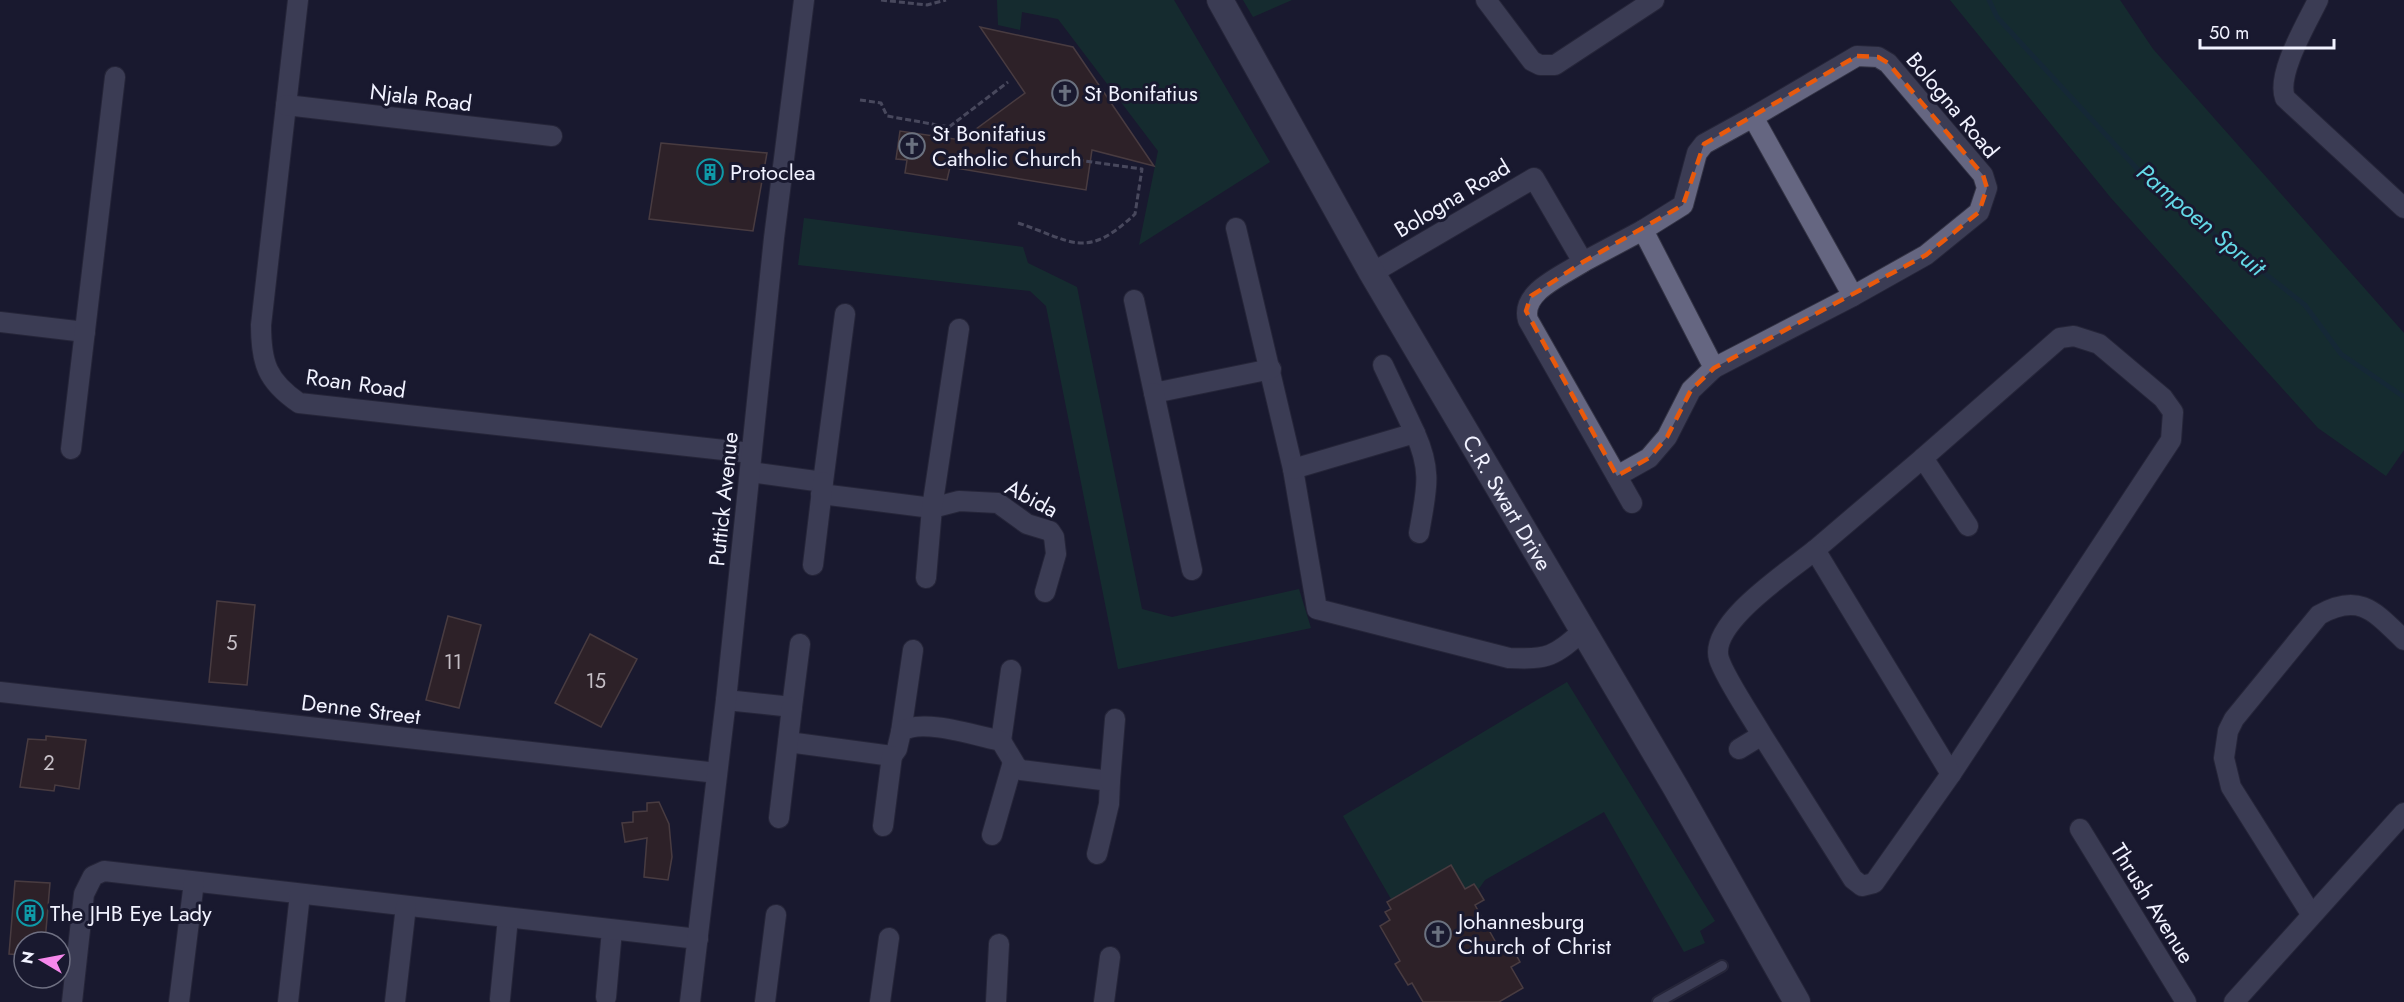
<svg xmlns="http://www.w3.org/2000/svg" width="2404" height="1002" font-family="Jost,sans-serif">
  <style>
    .green { fill: #10422f }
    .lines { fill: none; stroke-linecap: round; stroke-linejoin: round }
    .stream { stroke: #113a3f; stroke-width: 5 }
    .building { fill: #462c1f; stroke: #826556; stroke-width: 1.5 }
    .service-casing { stroke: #343445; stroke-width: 14 }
    .minor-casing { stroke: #343445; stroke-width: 22 }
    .tertiary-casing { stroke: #343445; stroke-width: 28 }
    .path { stroke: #828294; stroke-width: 3; stroke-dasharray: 6 3; stroke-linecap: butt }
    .service { stroke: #656681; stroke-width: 10 }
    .minor { stroke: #656681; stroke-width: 20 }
    .tertiary { stroke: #656681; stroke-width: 26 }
    .marked { fill: none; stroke: #e8590c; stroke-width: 4.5; stroke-dasharray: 12 8; stroke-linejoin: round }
    .labels { text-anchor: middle; stroke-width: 6; stroke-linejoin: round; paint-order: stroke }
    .number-label { font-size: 20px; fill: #c6c0c7 }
    .poi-label { font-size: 22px; fill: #f1f2ff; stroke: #19192f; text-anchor: start }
    .street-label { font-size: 22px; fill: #f1f2ff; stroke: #19192f }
    .water-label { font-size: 24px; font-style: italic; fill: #64d9e7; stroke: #19192f }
  </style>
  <rect width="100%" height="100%" fill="#19192f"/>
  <g class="green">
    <polygon points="997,0 1174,0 1270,162 1139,245 1158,151 1058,19 1022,12 1020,30 998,25"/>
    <polygon points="1243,0 1292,0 1253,17"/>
    <polygon points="1950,0 2120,0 2153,49 2404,333 2404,450 2386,476 2318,428 2111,198"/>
    <polygon points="804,218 1023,247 1028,263 1077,287 1142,609 1172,617 1299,589 1311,628 1118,669 1046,306 1030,291 798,265"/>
    <polygon points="1567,682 1715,921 1700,931 1705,943 1684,952 1604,812 1485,880 1478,890 1474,884 1465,889 1451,865 1391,899 1343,816"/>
  </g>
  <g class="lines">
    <polyline class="stream" points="1989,0 1997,17 2153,186 2305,305 2341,354 2404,397"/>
  </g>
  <g class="building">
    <polygon points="980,27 1073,47 1154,166 1092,150 1086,190 950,167 947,180 905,173 907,160 896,159 900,131 961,140 1025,93"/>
    <polygon points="661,143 767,153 753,231 649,219"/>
    <polygon points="217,601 255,605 247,685 209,682"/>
    <polygon points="448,616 481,625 459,708 426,700"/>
    <polygon points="590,634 637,659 601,727 555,703"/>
    <polygon points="46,736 86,740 79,789 55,785 54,791 20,787 28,739 46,740"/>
    <polygon points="659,802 669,824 672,857 668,880 644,877 647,838 625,842 622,823 633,822 633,812 647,811 647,803"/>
    <polygon points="1451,865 1465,889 1474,884 1478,890 1484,900 1475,905 1499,948 1509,942 1520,962 1511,967 1523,988 1499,1002 1423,1002 1412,983 1408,985 1395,964 1400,961 1380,926 1390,920 1385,912 1391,909 1387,902"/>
    <polygon points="15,881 50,883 45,942 24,942 24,955 9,954"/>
  </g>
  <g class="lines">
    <g class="service-casing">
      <polyline id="service" points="1658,1002 1722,966"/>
    </g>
    <g class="minor-casing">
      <g id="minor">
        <path d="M298,0L261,325C261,363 267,381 299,403L751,453"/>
        <polyline points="1486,0 1532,61 1540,65 1555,65 1654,0"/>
        <path d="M2318,0C2307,23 2276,74 2285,98L2404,208"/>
        <polyline points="286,105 552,136"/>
        <polyline points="1753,117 1857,56 1878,57 1888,63 1983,175 1987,188 1979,212 1926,255 1853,296"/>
        <path d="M1236,228L1293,469L1317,609L1509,658C1549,660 1554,656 1583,631"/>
        <polyline points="1643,230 1683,205 1697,153 1704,144 1753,117 1853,296 1714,368"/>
        <polyline points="1583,262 1643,230 1714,368 1691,390 1667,437 1649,458 1617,476"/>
        <path d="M1372,273L1534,178L1583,262C1562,276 1520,292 1528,320L1632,503"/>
        <polyline points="1134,300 1154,393 1271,369"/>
        <polyline points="0,322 85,332"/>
        <polyline points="1154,393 1192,570"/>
        <path d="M1415,433C1433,473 1426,491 1419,533"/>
        <polyline points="71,449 115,77"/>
        <polyline points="1923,458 2060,338 2074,336 2099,344 2163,398 2173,412 2171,440 1951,774"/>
        <polyline points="1293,469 1415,433 1383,365"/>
        <polyline points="750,472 823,482 845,314"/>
        <polyline points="821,494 932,508 959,501 998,503 1027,524 1050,531 1054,537 1056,554 1045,592"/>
        <polyline points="1815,550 1923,458 1968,526"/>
        <polyline points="813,565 823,482"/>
        <polyline points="926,578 932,508 959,329"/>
        <polyline points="0,692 717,773"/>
        <polyline points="726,700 792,707 800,644"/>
        <polyline points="901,732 913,650"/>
        <polyline points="1001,741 1011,670"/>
        <path d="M788,742L892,756L897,749L901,732C920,717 977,736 1001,741L1016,766L1021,770L1110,781L1109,804L1097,854"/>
        <path d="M1739,749L1762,735C1751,716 1725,678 1719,659C1708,623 1791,570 1815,550L1951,774L1874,883L1862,886L1853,879L1762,735"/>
        <polyline points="1110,781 1115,719"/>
        <polyline points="779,818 792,707"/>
        <polyline points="883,826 892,756"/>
        <polyline points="2080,829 2186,1002"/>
        <polyline points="992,835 1013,762"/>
        <path d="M2311,914L2231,787L2224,758L2228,731L2234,719L2319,615C2360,592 2375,612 2404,640"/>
        <polyline points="606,997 612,930"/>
        <polyline points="500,999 508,918"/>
        <polyline points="72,1002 84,894 93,876 104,871 698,939"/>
        <polyline points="179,1002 194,882"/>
        <polyline points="288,1002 300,894"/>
        <polyline points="395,1002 406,906"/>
        <polyline points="690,1002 726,700 774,238 804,0"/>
        <polyline points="765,1002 776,915"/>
        <polyline points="880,1002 889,938"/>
        <polyline points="996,1002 999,944"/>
        <polyline points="1104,1002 1110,957"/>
        <polyline points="2234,1002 2404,813"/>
      </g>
    </g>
    <g class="tertiary-casing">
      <g id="tertiary">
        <path id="s1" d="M1220,0L1372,273L1676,788L1797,1002"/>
      </g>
    </g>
    <g class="path">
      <polyline points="881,0 927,5 946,0"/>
      <polyline points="860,100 881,103 887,116 949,127 1008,82"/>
      <path d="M1018,223C1073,241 1085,261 1135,214L1142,169L1078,160"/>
    </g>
    <use href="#service" class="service"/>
    <use href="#minor" class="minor"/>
    <use href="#tertiary" class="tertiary"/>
  </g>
  <path d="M0 0H2404V1002H0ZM1857,56L1878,57L1888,63L1983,175L1987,188L1979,212L1926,255L1714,368L1691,390L1667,437L1649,458L1617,476L1526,311L1531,296L1583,262L1683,205L1704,144Z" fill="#19192f" fill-opacity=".55" fill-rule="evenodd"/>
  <path class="marked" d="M1857,56L1878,57L1888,63L1983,175L1987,188L1979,212L1926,255L1714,368L1691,390L1667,437L1649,458L1617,476L1526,311L1531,296L1583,262L1683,205L1704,144Z"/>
  <defs>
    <g id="church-ring" transform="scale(1.35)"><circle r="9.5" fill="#19192f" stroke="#6b7280" stroke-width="1.5"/><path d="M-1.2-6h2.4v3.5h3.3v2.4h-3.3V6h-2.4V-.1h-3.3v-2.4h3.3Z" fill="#6b7280"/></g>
    <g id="building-ring" transform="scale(1.35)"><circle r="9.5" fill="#19192f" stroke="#0f9aa8" stroke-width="1.5"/><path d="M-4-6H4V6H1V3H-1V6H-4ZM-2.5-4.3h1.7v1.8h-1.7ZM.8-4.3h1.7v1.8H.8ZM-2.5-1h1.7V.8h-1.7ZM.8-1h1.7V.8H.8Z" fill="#0f9aa8"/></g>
  </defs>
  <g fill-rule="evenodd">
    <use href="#church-ring" x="1065" y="93"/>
    <use href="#church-ring" x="912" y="146"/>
    <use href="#building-ring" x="710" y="172"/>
    <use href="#building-ring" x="30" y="913"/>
    <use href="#church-ring" x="1438" y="934"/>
  </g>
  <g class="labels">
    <g class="number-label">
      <text x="232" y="650">5</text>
      <text x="453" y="669">11</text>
      <text x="596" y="688">15</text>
      <text x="49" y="770">2</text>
    </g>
    <g class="poi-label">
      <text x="1084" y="101">St Bonifatius</text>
      <text x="932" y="141">St Bonifatius<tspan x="932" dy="25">Catholic Church</tspan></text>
      <text x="730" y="180">Protoclea</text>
      <text x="50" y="921">The JHB Eye Lady</text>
      <text x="1458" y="929">Johannesburg<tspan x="1458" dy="25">Church of Christ</tspan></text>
    </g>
    <g class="street-label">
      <text transform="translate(421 97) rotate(7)" y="8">Njala Road</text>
      <text transform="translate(1953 105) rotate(50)" y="8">Bologna Road</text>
      <text transform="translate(1452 198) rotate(-31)" y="8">Bologna Road</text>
      <text transform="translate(356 383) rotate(8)" y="8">Roan Road</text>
      <text transform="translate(1032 498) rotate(28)" y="8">Abida</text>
      <text transform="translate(723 499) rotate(-84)" y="8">Puttick Avenue</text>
      <text dy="8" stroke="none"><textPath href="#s1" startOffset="579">C.R. Swart Drive</textPath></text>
      <text transform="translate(361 709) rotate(7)" y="8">Denne Street</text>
      <text transform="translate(2153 903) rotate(58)" y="8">Thrush Avenue</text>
    </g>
    <g class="water-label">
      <text transform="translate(2201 220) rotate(40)" y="8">Pampoen Spruit</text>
    </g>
  </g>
  <g transform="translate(42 960) rotate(280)"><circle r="28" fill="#19192f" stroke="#6f7082" stroke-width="1.5"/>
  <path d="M0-4.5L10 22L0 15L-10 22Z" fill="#f688ec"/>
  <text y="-9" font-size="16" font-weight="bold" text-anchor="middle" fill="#f1f2ff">N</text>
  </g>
  <path d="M2200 39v9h134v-9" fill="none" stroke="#f1f2ff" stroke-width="3"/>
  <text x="2209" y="39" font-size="18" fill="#f1f2ff" stroke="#19192f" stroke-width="4.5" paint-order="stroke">50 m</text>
</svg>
